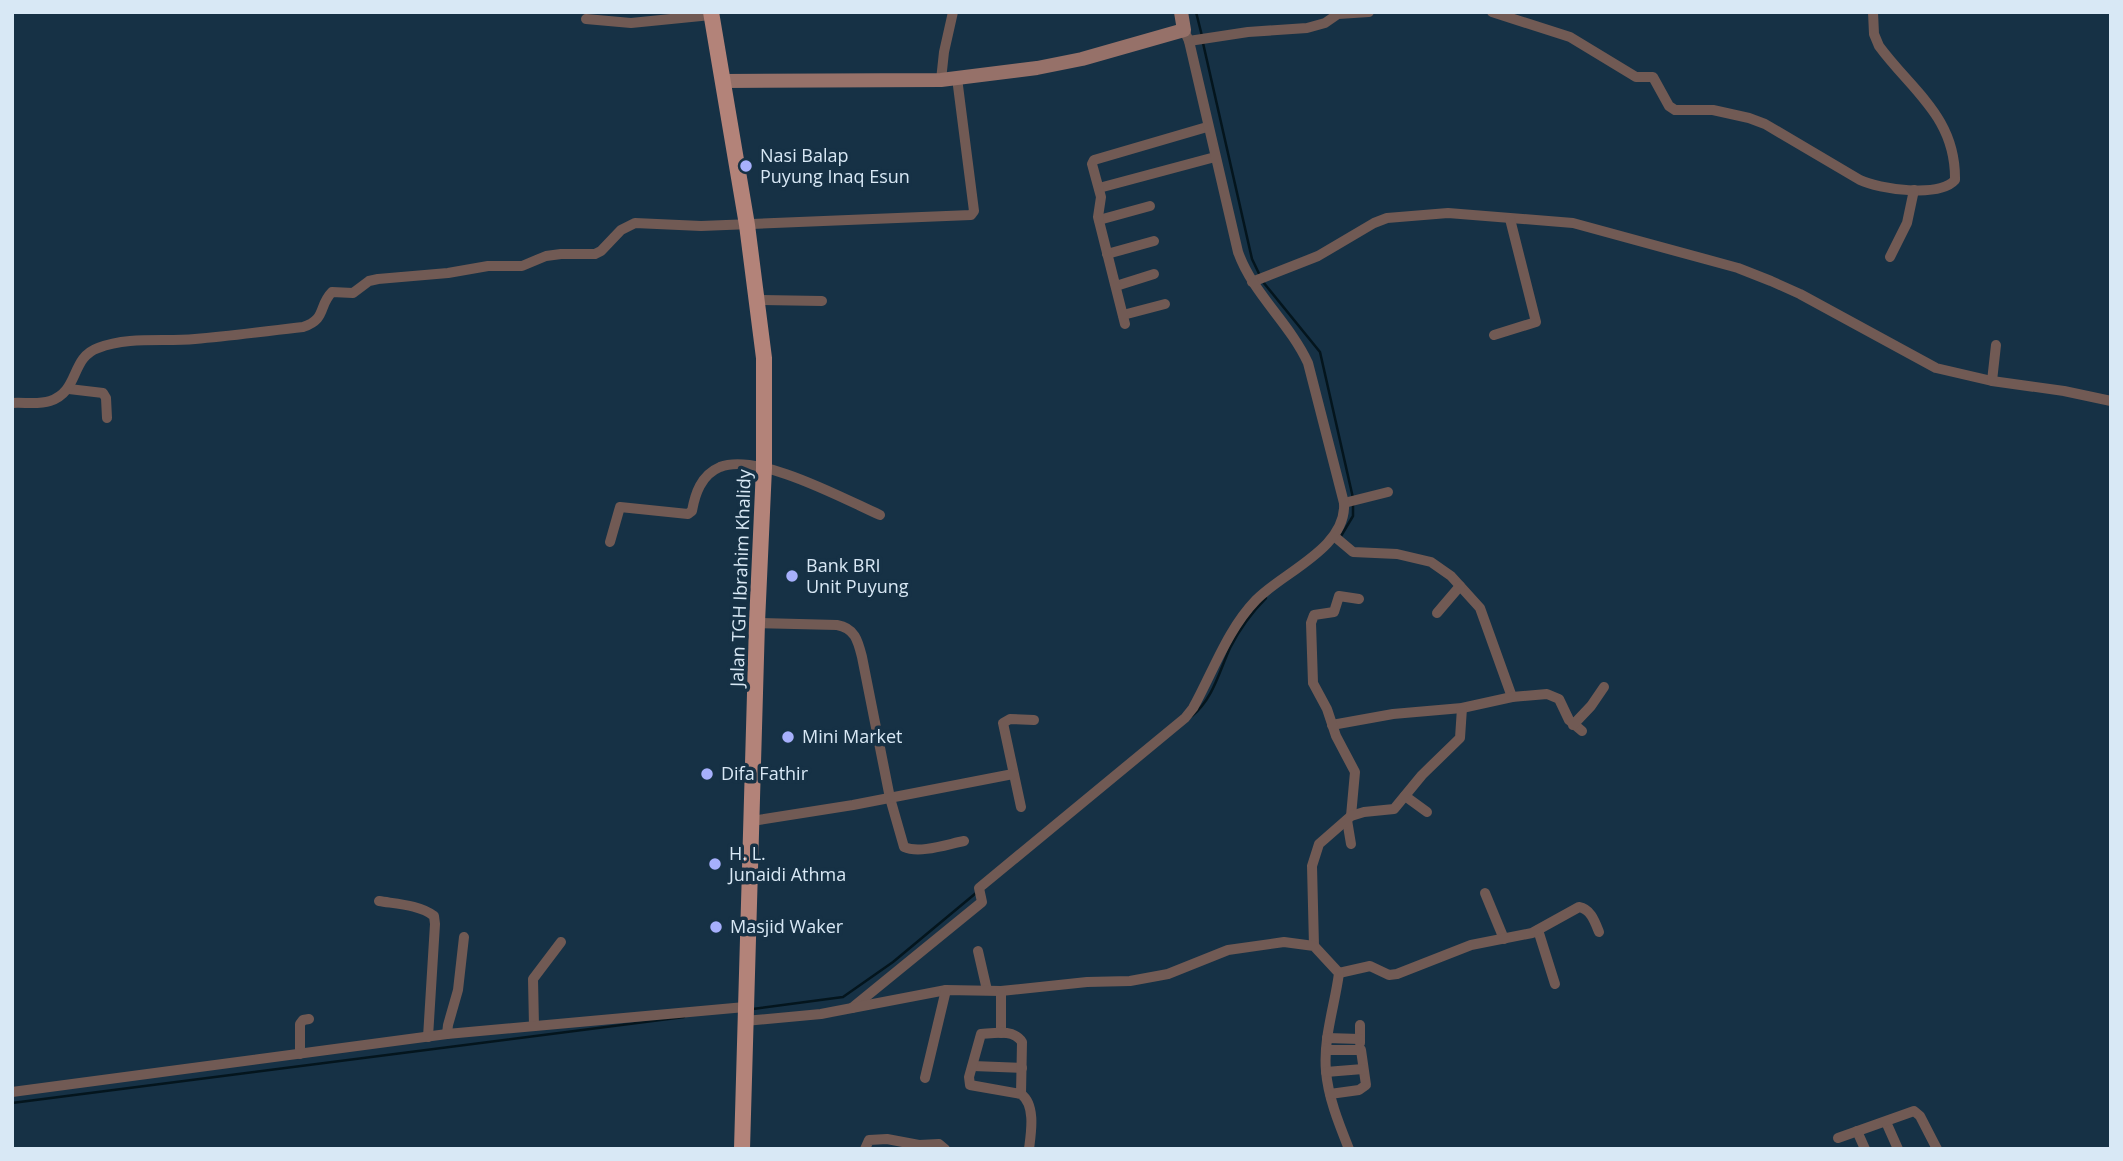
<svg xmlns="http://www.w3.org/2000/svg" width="2123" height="1161" font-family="'Open Sans',sans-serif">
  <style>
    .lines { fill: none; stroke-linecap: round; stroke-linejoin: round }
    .stream { stroke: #04151d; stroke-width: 2.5 }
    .street { stroke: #715a54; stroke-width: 10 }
    .secondary { stroke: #967169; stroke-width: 14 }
    .primary { stroke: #b38379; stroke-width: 16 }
    .poi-dot { fill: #a7b0fc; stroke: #163145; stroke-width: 2.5 }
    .labels { text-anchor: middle; stroke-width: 7; stroke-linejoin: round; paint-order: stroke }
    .poi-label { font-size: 18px; fill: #d8e8f5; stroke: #163145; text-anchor: start }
    .street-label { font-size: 18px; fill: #d8e8f5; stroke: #163145 }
  </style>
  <rect width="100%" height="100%" fill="#163145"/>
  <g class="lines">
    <g class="stream">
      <polyline points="1196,12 1202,36"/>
      <polyline points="1203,43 1252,259 1263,282 1320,352 1353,498"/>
      <polyline points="1341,536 1353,516 1353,504"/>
      <path d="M1192,716C1213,699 1219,672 1230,648C1239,630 1252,612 1266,598"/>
      <polyline points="753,1009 843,997 893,962 976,893"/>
      <polyline points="12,1103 684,1017"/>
    </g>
    <g class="street">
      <path d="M1492,12L1570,37L1636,77H1653L1669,106L1675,110H1713L1749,118L1765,124L1860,180C1879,189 1939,198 1955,180C1956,117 1912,91 1879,46L1874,34L1873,12"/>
      <polyline points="586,19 631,23 711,15"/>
      <polyline points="1189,41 1248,32 1307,28 1325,23 1338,14 1369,12"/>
      <polyline points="941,80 944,52 953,12"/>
      <polyline points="1099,188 1215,157"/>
      <polyline points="1099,220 1150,206"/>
      <polyline points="1107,254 1154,241"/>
      <polyline points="1890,257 1907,223 1914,190"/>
      <polyline points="1252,282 1318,256 1374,223 1387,218 1448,213 1573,223 1738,268 1771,281 1800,294 1936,368 1992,381 2064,391 2111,401"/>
      <polyline points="1116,286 1154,274"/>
      <polyline points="758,300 822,301"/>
      <polyline points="1123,315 1165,304"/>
      <polyline points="1125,324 1098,217 1101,197 1092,164 1094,160 1207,127"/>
      <polyline points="1494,335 1536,322 1510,219"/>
      <polyline points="1992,381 1996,345"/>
      <polyline points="69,389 103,393 106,398 107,418"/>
      <path d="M12,403C24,402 38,405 50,401C80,391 70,358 98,348C129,336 164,342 195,339C231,336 267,331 303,327C327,319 318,306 332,292L353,293L369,281L378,279L448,273L488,266H522L546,256L561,254H595L601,251L621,230L635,223L701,226L971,215L974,211L957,78"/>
      <polyline points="1344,503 1388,492"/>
      <polyline points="1334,536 1353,552 1397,554 1431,562 1451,576 1480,608 1512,697"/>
      <path d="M610,542L620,507L688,514L692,511C695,494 701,475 720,467C758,452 844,499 880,515"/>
      <polyline points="1437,613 1460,586"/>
      <path d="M757,623L837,625C855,628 858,641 862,657L890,798L904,847C920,854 948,844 964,841"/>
      <polyline points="1332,725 1393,714 1462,708 1512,697 1547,694 1559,699 1569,720 1582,731"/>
      <polyline points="1573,725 1591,706 1604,687"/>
      <polyline points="1405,796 1427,812"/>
      <polyline points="1021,807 1003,723 1010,719 1034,720"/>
      <polyline points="1351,816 1355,772 1336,736 1327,709 1313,683 1311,623 1314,615 1334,612 1339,596 1359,599"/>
      <polyline points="1347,820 1351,844"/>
      <polyline points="752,821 853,805 1013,774"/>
      <polyline points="1485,893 1504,939"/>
      <path d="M379,901C397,904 420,905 434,916L435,924L428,1037"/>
      <polyline points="1538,930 1555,984"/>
      <polyline points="1314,946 1312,866 1319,844 1351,816 1364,812 1394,809 1422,775 1460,738 1462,708"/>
      <polyline points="978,951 987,990"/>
      <path d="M1339,973L1370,966L1389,975L1397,974L1471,945L1532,933L1579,907C1591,909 1595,922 1599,932"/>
      <path d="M852,1008L982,902L979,888L1185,718L1193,708C1213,672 1227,630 1256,600C1283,572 1347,548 1344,503L1308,363C1289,322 1253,294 1238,252L1189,41L1184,30"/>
      <path d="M745,1021L821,1014L946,990L1001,991L1087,982L1130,981L1168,974L1228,950L1284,942L1314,946L1339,973C1335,1005 1323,1038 1326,1071C1328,1097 1339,1124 1349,1149"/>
      <polyline points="1360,1025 1360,1043"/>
      <polyline points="534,1026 533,979 561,942"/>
      <polyline points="1001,1033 1001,991"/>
      <polyline points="447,1034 448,1025 458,990 464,937"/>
      <polyline points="1327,1038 1360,1039"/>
      <polyline points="1326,1050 1361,1050 1366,1085 1359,1090 1330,1094"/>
      <polyline points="300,1054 300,1024 303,1020 309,1019"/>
      <polyline points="973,1066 1022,1068"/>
      <polyline points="1326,1072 1363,1069"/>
      <polyline points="925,1078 946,990"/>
      <polyline points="12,1092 447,1034 745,1007"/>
      <path d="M1021,1094L970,1085L969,1077L981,1034C995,1033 1014,1029 1022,1042L1021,1094C1036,1105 1031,1133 1029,1149"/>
      <polyline points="1886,1122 1898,1149"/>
      <polyline points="1857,1131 1865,1149"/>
      <polyline points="1838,1138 1914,1111 1920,1116 1937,1149"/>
      <polyline points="865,1149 869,1140 887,1139 919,1145 939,1144 945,1149"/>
    </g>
    <polyline class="secondary" points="723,81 941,80 1037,68 1082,59 1184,30 1181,12"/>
    <polyline class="primary" points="711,12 747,225 764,358 764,468 757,623 742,1149"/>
  </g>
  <g class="poi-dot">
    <circle cx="746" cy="166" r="7"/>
    <circle cx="792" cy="576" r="7"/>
    <circle cx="788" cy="737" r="7"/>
    <circle cx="707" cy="774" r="7"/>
    <circle cx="715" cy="864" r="7"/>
    <circle cx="716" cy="927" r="7"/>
  </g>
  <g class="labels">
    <g class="poi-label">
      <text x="760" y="162">Nasi Balap<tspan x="760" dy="21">Puyung Inaq Esun</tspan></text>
      <text x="806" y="572">Bank BRI<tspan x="806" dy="21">Unit Puyung</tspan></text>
      <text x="802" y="743">Mini Market</text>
      <text x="721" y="780">Difa Fathir</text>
      <text x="729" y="860">H. L.<tspan x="729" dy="21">Junaidi Athma</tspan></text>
      <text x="730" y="933">Masjid Waker</text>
    </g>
    <g class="street-label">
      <text transform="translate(741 578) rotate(-88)" y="6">Jalan TGH Ibrahim Khalidy</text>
    </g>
  </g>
  <rect width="2123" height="1161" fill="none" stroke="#d8e8f5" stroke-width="28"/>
</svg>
